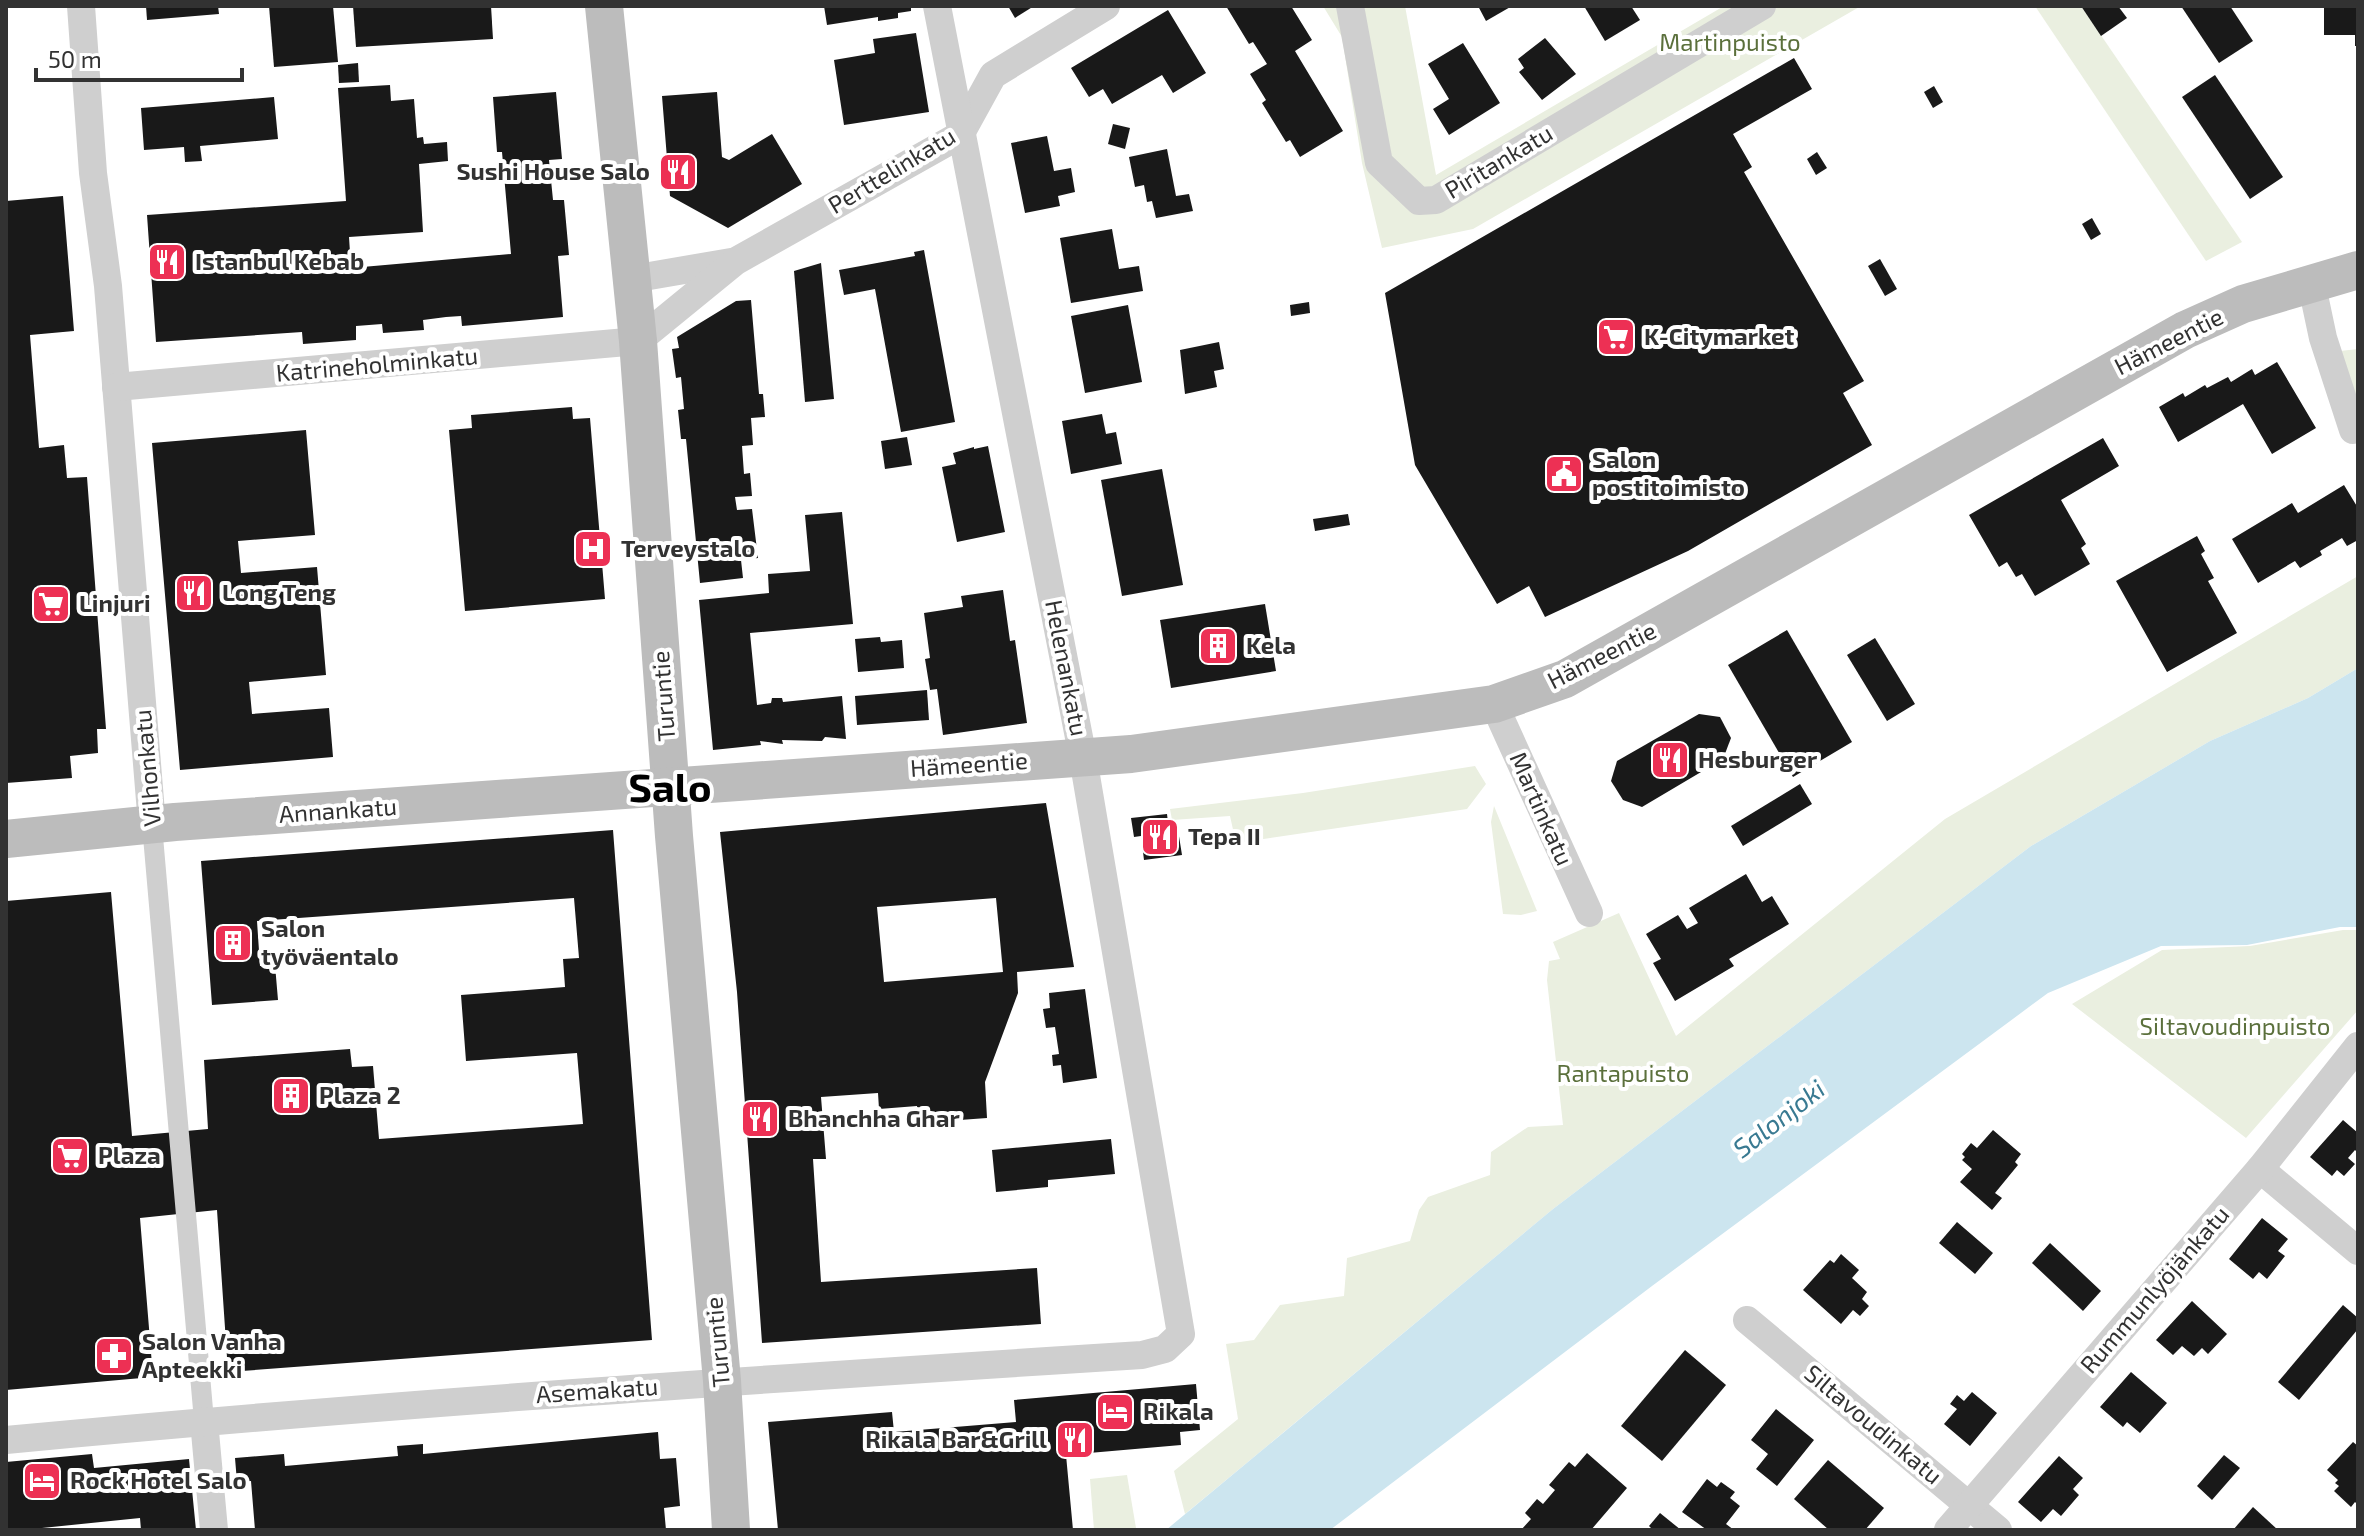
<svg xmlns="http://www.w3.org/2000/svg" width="2364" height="1536" font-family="'Exo 2',sans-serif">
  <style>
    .green { fill: #eaefe0 }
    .water { fill: #cce5ef }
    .building { fill: #191919; fill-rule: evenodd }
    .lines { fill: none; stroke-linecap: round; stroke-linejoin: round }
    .pedestrian { stroke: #cfcfcf; stroke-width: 20 }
    .minor { stroke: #cfcfcf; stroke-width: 28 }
    .secondary { stroke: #bcbcbc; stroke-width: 38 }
    .labels { text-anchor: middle; stroke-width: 8; stroke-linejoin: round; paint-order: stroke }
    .park-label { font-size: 24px; fill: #5b703c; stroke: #fff }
    .street-label { font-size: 24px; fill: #323232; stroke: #fff }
    .poi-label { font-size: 24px; font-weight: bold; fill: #323232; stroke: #fff; text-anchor: start }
    .water-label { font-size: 26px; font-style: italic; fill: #397a92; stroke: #fff }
    .town-label { font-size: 40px; font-weight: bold; fill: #000; stroke: #fff }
  </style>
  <rect width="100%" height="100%" fill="#fff"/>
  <g class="green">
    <polygon points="1323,6 1405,6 1436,175 1724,6 1861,6 1473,229 1382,248 1362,163 1342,37"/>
    <polygon points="2035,6 2081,6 2242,242 2206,261"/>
    <polygon points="2358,349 2358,406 2340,351"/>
    <polygon points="2358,576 2358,668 2308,698 2210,741 2031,846 1553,1209 1185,1514 1174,1471 1238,1419 1226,1344 1254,1340 1280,1305 1344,1296 1347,1258 1410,1241 1419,1210 1428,1197 1490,1175 1491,1152 1528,1127 1563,1125 1547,980 1549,961 1560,959 1553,942 1619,913 1676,1036 1945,819"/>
    <polygon points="1475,766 1486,784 1467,809 1236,843 1230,816 1172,820 1170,809 1303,793"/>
    <polygon points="1494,806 1537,911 1521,915 1503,914 1491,822"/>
    <polygon points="2343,930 2358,930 2358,1010 2246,1138 2072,1004 2162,950 2250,946"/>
    <polygon points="1127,1475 1136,1528 1133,1530 1094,1530 1090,1479"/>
  </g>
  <polygon class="water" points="2358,668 2358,927 2340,927 2247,945 2161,946 2048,993 1652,1286 1330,1530 1166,1530 1553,1209 2031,846 2210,741 2308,698"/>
  <g class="building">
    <polygon points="146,6 218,6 219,14 147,20"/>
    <polygon points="269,6 333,6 338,62 274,67"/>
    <polygon points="353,6 491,6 493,39 356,47"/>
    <polygon points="824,6 911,6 911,11 898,13 898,18 878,21 878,17 827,25"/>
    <polygon points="1008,6 1034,6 1015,18"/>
    <polygon points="1226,6 1291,6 1312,40 1295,51 1343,131 1300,157 1290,140 1286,142 1262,103 1266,100 1250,74 1267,64 1253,42 1249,44"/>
    <polygon points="1478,6 1512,6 1486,21"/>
    <polygon points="1584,6 1631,6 1640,20 1605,41"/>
    <polygon points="2081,6 2118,6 2127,18 2101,36"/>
    <polygon points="2181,6 2230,6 2253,41 2219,63"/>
    <polygon points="2324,6 2358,6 2358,46 2355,46 2355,35 2324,35"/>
    <polygon points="1168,10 1206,73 1173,93 1162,75 1112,104 1103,89 1089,97 1071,68"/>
    <polygon points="916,33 929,112 844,125 834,60 875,53 873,39"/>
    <polygon points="1545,38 1576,74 1542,100 1519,72 1524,68 1518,59"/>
    <polygon points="1463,43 1500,103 1449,135 1433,109 1449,99 1428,64"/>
    <polygon points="1794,58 1812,89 1733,134 1752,167 1744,172 1864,381 1843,393 1872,445 1688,551 1545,617 1529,586 1497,604 1415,465 1385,293"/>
    <polygon points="358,63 359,82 339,83 338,65"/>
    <polygon points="2215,75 2283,177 2250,199 2182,97"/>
    <polygon points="390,85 391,101 414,99 417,138 423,137 424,144 447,142 448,161 419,164 423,232 349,237 351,268 511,254 502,152 497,152 493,97 556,92 562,159 549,160 553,200 564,200 569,255 558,256 563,317 462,326 461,316 446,317 423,320 424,330 383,333 382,324 356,326 356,340 303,344 302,332 156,342 147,215 346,201 338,88"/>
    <polygon points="1934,86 1943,102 1933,108 1924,92"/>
    <polygon points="717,92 722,157 729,160 772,134 802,184 728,228 670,196 662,96"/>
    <polygon points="274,97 278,139 200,146 202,161 185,162 184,147 144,150 141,108"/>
    <polygon points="1113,124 1130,128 1125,149 1108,144"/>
    <polygon points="1047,136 1054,171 1071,168 1075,192 1058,196 1060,206 1025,213 1011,143"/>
    <polygon points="1167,149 1176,196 1189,194 1193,211 1156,218 1152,201 1147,202 1144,185 1135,187 1129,157"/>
    <polygon points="1817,152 1827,168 1816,175 1807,159"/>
    <polygon points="63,196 74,331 30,335 39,448 64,445 67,478 87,477 106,729 97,729 98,753 70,756 72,778 6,783 6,201"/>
    <polygon points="2092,218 2101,234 2091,240 2082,224"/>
    <polygon points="1112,229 1119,269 1139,266 1143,291 1071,303 1060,238"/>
    <polygon points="924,250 955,422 901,432 875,289 844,295 839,270 915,256 914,252"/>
    <polygon points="1880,259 1897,289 1885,296 1868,266"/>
    <polygon points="821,263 834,399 805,402 794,271"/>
    <polygon points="751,300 759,394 763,394 765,417 751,418 753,445 742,446 744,474 750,473 752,496 735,497 737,510 752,509 758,558 741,560 743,578 700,583 686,439 681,439 678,410 684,409 681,377 676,378 672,349 679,348 677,337 736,301"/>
    <polygon points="1309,302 1310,313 1291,316 1290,305"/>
    <polygon points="1128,305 1142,382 1085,393 1071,316"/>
    <polygon points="1219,342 1224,369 1214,371 1217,387 1185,394 1180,350"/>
    <polygon points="2277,362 2316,428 2272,454 2243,404 2178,442 2159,407 2183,393 2185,397 2205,385 2207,388 2228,377 2231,382 2252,369 2255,375"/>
    <polygon points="572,407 573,419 590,418 605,599 465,611 449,430 472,428 471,415"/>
    <polygon points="1102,414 1106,434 1116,432 1122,464 1071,474 1062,421"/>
    <polygon points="306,430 315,535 238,541 241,573 317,567 326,675 249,682 252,714 329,708 333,757 180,770 152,443"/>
    <polygon points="907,437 912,465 885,469 881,441"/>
    <polygon points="2103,438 2119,466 2061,500 2086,544 2081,548 2090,564 2035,596 2022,574 2016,577 2007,562 1999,567 1969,515"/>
    <polygon points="988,446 1005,532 957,542 942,467 956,464 953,453 974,447 974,449"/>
    <polygon points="1162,469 1183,585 1122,596 1101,480"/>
    <polygon points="2344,485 2358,508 2358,540 2347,546 2342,538 2320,551 2322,555 2300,568 2295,561 2258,583 2232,539 2292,503 2298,513"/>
    <polygon points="842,512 853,624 750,633 757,705 771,703 772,698 782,698 783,702 842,696 846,739 825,737 822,741 782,740 783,744 760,741 761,745 713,750 699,600 769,593 768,574 810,571 805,515"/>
    <polygon points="1348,514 1350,525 1315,531 1313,519"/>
    <polygon points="2197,536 2205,551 2201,554 2214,578 2208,581 2237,633 2167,672 2116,581"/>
    <polygon points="1003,590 1010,641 1015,640 1027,723 943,735 937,689 930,690 925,659 930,658 924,613 963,607 961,596"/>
    <polygon points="1265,604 1276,671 1171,688 1160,620"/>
    <polygon points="1787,630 1852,742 1793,777 1728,665"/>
    <polygon points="880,637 881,642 902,640 904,668 858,672 855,639"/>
    <polygon points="1875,638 1915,704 1887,721 1847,655"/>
    <polygon points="927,690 929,720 857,725 855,696"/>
    <polygon points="1699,714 1720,717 1731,738 1723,759 1642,807 1623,800 1611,781 1617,761"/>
    <polygon points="1800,784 1812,804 1743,846 1731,826"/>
    <path d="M1046,803L1074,967L1017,972L1018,993L985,1082L987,1118L919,1123L917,1106L879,1109L878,1093L821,1097L826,1159H813L821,1282L1037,1268L1041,1324L762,1343L737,992L720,832ZM996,898L1003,972L884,982L877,907Z"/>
    <polygon points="1167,814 1169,831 1178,830 1182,855 1144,860 1141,836 1134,837 1131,818"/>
    <polygon points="613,830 652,1340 228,1372 217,1210 140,1218 153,1377 6,1390 6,901 111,892 132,1136 208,1129 204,1060 350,1049 352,1067 373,1066 379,1139 583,1124 577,1053 466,1061 461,995 565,987 563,959 579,958 574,898 257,921 260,966 275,965 278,1000 212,1005 201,861"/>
    <polygon points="1746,874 1762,902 1772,896 1789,924 1729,959 1734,966 1675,1001 1653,963 1661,959 1646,934 1678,915 1687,929 1698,923 1689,908"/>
    <polygon points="1085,989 1097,1078 1063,1083 1061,1065 1053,1066 1052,1055 1059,1054 1055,1027 1046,1028 1043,1009 1050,1008 1049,993"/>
    <polygon points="2343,1120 2358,1133 2358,1153 2355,1150 2348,1158 2355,1164 2344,1176 2337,1170 2332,1176 2310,1157"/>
    <polygon points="1993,1130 2021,1154 2015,1162 2018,1165 1995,1193 2002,1198 1992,1210 1960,1182 1972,1169 1962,1160 1965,1157 1962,1154 1971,1143 1977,1148"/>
    <polygon points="1111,1139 1115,1174 1048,1180 1048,1187 996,1192 992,1150"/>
    <polygon points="2262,1218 2288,1239 2278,1251 2285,1256 2267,1279 2259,1272 2253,1279 2229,1259"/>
    <polygon points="1957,1222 1993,1253 1975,1274 1939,1243"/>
    <polygon points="2050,1243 2101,1291 2083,1311 2032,1263"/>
    <polygon points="1841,1254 1859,1270 1852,1278 1867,1292 1862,1299 1869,1306 1860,1316 1853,1310 1841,1324 1803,1290 1830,1260 1834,1263"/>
    <polygon points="2192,1301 2227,1334 2208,1354 2202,1348 2194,1356 2182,1346 2173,1355 2156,1340"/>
    <polygon points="2343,1305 2358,1318 2358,1329 2299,1400 2278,1382"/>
    <polygon points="1685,1350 1726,1385 1662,1461 1621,1426"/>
    <polygon points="2131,1372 2167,1403 2140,1433 2127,1422 2123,1427 2100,1407"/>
    <polygon points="1196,1384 1200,1430 1180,1432 1181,1445 1066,1455 1073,1530 778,1530 768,1422 892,1412 894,1432 1016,1422 1014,1400"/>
    <polygon points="1972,1392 1997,1413 1970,1446 1944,1424 1957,1409 1950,1404 1957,1395 1964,1401"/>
    <polygon points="1776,1409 1814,1440 1777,1486 1756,1469 1768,1454 1751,1440"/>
    <polygon points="658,1432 660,1459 676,1458 680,1506 664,1508 666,1530 255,1530 251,1481 237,1482 235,1458 284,1454 285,1466 398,1456 397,1446 423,1444 423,1454"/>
    <polygon points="2353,1442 2358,1446 2358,1505 2355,1502 2351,1507 2334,1491 2339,1486 2335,1483 2338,1480 2327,1470"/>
    <polygon points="1587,1453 1627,1488 1591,1530 1521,1530 1531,1519 1525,1513 1537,1499 1543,1504 1555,1490 1549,1485 1569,1462 1575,1467"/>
    <polygon points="92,1454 94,1468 189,1459 196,1530 141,1530 140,1518 42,1528 42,1530 6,1530 6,1462"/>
    <polygon points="2224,1455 2240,1468 2212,1500 2197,1486"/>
    <polygon points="2059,1456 2083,1478 2073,1489 2079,1495 2061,1516 2053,1509 2041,1522 2018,1502"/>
    <polygon points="1828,1460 1884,1508 1865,1530 1829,1530 1794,1499"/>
    <polygon points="1707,1479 1717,1487 1721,1482 1735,1492 1730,1498 1740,1506 1726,1524 1734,1530 1707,1530 1682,1512"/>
    <polygon points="2253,1507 2278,1530 2233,1530"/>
    <polygon points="1660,1513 1681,1530 1653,1530 1649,1526"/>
  </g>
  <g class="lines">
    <polyline class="pedestrian" points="152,825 204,1421"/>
    <g class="minor">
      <polyline points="81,6 93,173 108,286 152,825"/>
      <polyline points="1350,6 1379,163 1419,201 1436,200 1762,6"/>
      <polyline points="632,279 731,262"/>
      <polyline points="2312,286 2323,338 2353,430"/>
      <polyline points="116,387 638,341 736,261 960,135 993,75 1106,6"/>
      <polyline points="1494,704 1589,913"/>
      <polyline points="2260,1169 2358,1251"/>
      <polyline points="1747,1320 1998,1530"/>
      <polyline points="204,1421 214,1530"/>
      <path d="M6,1440C384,1404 763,1379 1142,1355L1165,1349L1181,1334L1083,758L937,6"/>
      <polyline points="1948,1530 2260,1169 2358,1046"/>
    </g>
    <g class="secondary">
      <polyline points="604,6 638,341 674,836 722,1381 731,1530"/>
      <polyline points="6,839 175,822 1131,754 1494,704 1565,679 2185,330 2243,304 2358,270"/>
    </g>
  </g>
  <defs>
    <g id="restaurant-square" transform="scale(2)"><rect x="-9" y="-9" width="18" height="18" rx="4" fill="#ed3054" stroke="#fff"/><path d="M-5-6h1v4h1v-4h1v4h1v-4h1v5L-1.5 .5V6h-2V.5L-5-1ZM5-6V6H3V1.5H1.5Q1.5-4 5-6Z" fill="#fff"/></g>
    <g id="supermarket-square" transform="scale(2)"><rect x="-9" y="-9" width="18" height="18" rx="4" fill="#ed3054" stroke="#fff"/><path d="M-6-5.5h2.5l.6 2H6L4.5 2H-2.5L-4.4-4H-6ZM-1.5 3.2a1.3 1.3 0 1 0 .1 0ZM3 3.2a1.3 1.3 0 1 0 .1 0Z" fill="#fff"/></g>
    <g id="civic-square" transform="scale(2)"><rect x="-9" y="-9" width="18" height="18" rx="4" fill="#ed3054" stroke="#fff"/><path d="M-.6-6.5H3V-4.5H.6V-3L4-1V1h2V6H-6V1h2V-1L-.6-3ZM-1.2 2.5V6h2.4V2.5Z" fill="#fff"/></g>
    <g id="hospital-square" transform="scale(2)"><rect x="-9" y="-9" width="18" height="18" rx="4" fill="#ed3054" stroke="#fff"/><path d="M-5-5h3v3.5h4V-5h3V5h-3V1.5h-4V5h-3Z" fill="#fff"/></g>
    <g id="building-square" transform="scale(2)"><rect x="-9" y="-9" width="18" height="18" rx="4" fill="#ed3054" stroke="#fff"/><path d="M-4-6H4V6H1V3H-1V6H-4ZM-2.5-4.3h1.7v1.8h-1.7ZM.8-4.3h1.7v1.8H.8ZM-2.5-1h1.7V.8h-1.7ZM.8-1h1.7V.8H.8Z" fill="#fff"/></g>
    <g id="pharmacy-square" transform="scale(2)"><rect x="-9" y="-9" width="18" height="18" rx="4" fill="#ed3054" stroke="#fff"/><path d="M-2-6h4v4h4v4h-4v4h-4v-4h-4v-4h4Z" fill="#fff"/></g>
    <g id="hotel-square" transform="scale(2)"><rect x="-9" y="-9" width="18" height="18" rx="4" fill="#ed3054" stroke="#fff"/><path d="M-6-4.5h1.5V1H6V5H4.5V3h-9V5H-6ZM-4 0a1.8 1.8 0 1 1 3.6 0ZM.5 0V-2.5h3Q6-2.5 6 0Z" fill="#fff"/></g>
  </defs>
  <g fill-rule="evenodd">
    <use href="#restaurant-square" x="678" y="172"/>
    <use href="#restaurant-square" x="167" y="262"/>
    <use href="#supermarket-square" x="1616" y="337"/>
    <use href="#civic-square" x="1564" y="474"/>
    <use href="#hospital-square" x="593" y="549"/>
    <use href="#restaurant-square" x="194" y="593"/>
    <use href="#supermarket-square" x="51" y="604"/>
    <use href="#building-square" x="1218" y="646"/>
    <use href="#restaurant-square" x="1670" y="760"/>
    <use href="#restaurant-square" x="1160" y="837"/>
    <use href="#building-square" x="233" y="943"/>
    <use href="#building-square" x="291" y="1096"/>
    <use href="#restaurant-square" x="760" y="1119"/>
    <use href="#supermarket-square" x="70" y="1156"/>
    <use href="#pharmacy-square" x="114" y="1356"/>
    <use href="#hotel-square" x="1115" y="1412"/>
    <use href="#restaurant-square" x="1075" y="1440"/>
    <use href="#hotel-square" x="42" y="1481"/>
  </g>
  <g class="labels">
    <g class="park-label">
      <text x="1730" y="51">Martinpuisto</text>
      <text x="2235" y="1035">Siltavoudinpuisto</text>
      <text x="1623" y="1082">Rantapuisto</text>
    </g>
    <g class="street-label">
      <text transform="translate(1499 162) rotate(-31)" y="8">Piritankatu</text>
      <text transform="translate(892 171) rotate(-31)" y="8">Perttelinkatu</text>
      <text transform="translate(2169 342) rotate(-27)" y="8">Hämeentie</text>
      <text transform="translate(377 365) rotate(-5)" y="8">Katrineholminkatu</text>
      <text transform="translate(1602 656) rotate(-27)" y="8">Hämeentie</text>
      <text transform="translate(1066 668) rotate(79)" y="8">Helenankatu</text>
      <text transform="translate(664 696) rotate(-94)" y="8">Turuntie</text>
      <text transform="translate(969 765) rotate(-4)" y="8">Hämeentie</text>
      <text transform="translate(148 768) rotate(-95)" y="8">Vilhonkatu</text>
      <text transform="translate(1541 809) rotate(66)" y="8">Martinkatu</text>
      <text transform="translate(338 811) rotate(-4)" y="8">Annankatu</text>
      <text transform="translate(2155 1290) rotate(-49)" y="8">Rummunlyöjänkatu</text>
      <text transform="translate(718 1342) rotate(-95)" y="8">Turuntie</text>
      <text transform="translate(597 1391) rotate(-4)" y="8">Asemakatu</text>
      <text transform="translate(1873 1425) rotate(40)" y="8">Siltavoudinkatu</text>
    </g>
    <g class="poi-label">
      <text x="650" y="180" text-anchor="end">Sushi House Salo</text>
      <text x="195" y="270">Istanbul Kebab</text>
      <text x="1644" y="345">K-Citymarket</text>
      <text x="1592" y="468">Salon<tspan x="1592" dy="28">postitoimisto</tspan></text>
      <text x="621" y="557">Terveystalo</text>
      <text x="222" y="601">Long Teng</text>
      <text x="79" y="612">Linjuri</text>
      <text x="1246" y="654">Kela</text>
      <text x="1698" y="768">Hesburger</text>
      <text x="1188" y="845">Tepa II</text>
      <text x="261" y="937">Salon<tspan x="261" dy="28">työväentalo</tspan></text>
      <text x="319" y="1104">Plaza 2</text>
      <text x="788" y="1127">Bhanchha Ghar</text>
      <text x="98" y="1164">Plaza</text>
      <text x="142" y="1350">Salon Vanha<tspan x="142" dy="28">Apteekki</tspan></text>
      <text x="1143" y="1420">Rikala</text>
      <text x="1047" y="1448" text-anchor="end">Rikala Bar&amp;Grill</text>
      <text x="70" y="1489">Rock Hotel Salo</text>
    </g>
    <g class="water-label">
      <text transform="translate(1779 1119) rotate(-38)" y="9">Salonjoki</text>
    </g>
    <g class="town-label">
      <text x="670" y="802">Salo</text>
    </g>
  </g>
  <rect width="2364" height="1536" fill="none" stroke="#323232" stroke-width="16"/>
  <path d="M36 68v12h206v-12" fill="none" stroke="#323232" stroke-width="4"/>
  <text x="48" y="68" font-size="24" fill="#323232" stroke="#ffffff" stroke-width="6" paint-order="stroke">50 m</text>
</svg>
